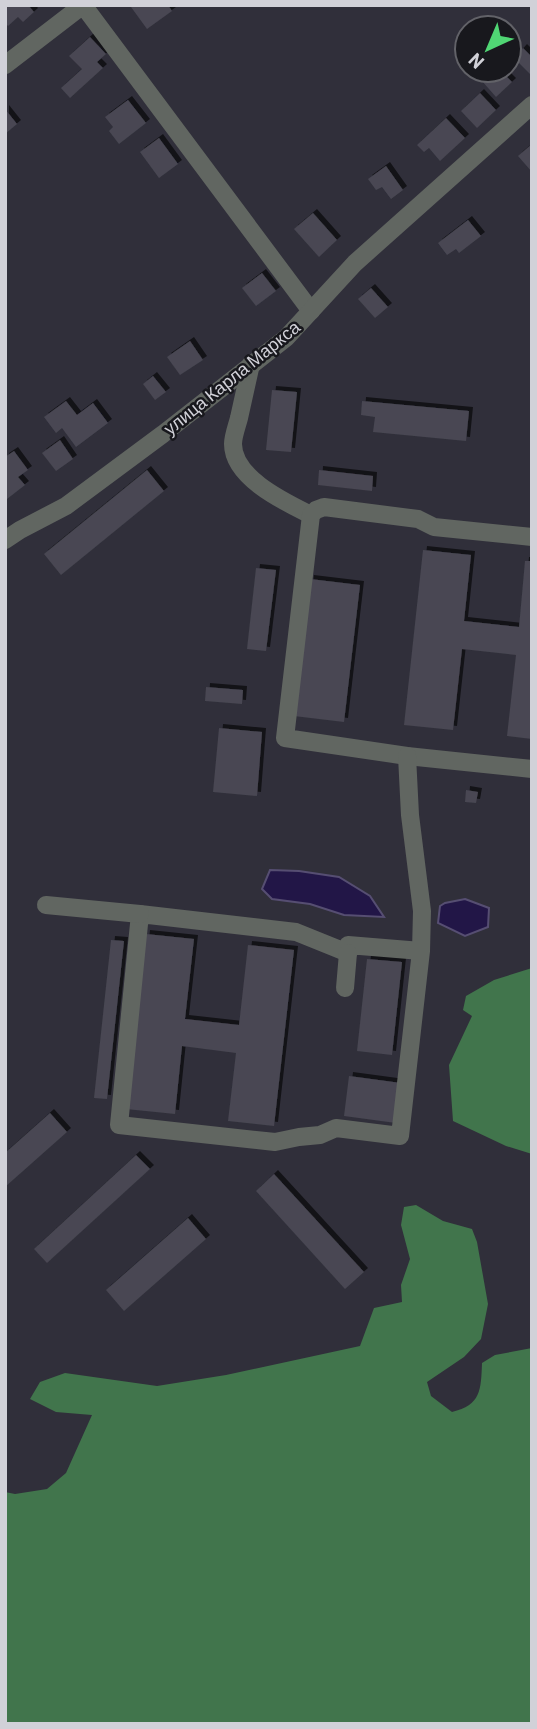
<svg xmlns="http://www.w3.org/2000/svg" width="537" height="1729" font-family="Barlow,sans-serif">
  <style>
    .forest { fill: #41754c }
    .water { fill: #221647; stroke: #564e72; stroke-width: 2 }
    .building { fill: #484752; filter: url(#shadow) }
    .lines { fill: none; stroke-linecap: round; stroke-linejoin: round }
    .minor { stroke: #616661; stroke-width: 18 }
    .labels { text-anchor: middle; stroke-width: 5; stroke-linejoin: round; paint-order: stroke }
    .street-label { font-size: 18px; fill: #d1d1d8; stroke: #18181d }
  </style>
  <defs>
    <filter id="shadow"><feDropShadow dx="4" dy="-4" stdDeviation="0" flood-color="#0009"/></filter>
  </defs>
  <rect width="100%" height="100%" fill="#302f3a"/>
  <g class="forest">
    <polygon points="532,968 532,1154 506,1146 453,1121 449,1065 472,1016 463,1010 466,996 494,980"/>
    <path d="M416,1205L443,1221L472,1229L477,1242L488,1304L481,1339L464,1357L427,1382L431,1396L452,1412C481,1405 481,1390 482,1363L495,1355L532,1348V1724H5V1492L15,1494L47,1489L66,1473L92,1415L56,1412L30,1399L40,1382L65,1373L157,1386L226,1375L360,1346L374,1308L402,1302L401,1285L410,1259L401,1225L404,1207Z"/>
  </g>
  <g class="water">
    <polygon points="270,870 299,871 339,877 370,896 384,917 344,915 310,904 272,899 262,889"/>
    <polygon points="465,899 489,908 488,927 465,936 438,923 440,906 445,903"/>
  </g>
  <g class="building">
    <polygon points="5,5 28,5 34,12 23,22 18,17 8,26 5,23"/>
    <polygon points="134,5 168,5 172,11 147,29 131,7"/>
    <polygon points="90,37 106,54 97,62 103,68 70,98 61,88 82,69 69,56"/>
    <polygon points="523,48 532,57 532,72 530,74 514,58"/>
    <polygon points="494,70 500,70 512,82 496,97 482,81"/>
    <polygon points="480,93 496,110 477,128 461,111"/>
    <polygon points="128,100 146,123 119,144 109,131 113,127 105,117"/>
    <polygon points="5,109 17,124 5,134"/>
    <polygon points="446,118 465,138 440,161 429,148 424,152 417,145"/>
    <polygon points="159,138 178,164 159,178 140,152"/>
    <polygon points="532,144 532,172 518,156"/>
    <polygon points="386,166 403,190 391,199 382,187 376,190 368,179"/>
    <polygon points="313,213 337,240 319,257 294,229"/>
    <polygon points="468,220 481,236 459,253 456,249 447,255 438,243"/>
    <polygon points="262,273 276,291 256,306 242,288"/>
    <polygon points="371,288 388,307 375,318 358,299"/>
    <polygon points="190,341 203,360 180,375 167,357"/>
    <polygon points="153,376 166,392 155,400 143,384"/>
    <polygon points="272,390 297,392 291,452 266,450"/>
    <polygon points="66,401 77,415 93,403 108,423 76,447 62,428 56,433 44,417"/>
    <polygon points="362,401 469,411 466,441 373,432 375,417 361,415"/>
    <polygon points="60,440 73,459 56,471 42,453"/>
    <polygon points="14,451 28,470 18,477 25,485 7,499 5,497 5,457"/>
    <polygon points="147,470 164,491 61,575 44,554"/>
    <polygon points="319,470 373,476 372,491 318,485"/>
    <polygon points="423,550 471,555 464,621 519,627 525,561 532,561 532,739 507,736 516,655 462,649 453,730 404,725"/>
    <polygon points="256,568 276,570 266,651 247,649"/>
    <polygon points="310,579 360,585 344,722 294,716"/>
    <polygon points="206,687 243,690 242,704 205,701"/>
    <polygon points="219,728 262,732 257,796 213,792"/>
    <polygon points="466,790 478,792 476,803 465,802"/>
    <polygon points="146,934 194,939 185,1019 239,1025 248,945 294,950 274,1126 228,1121 236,1053 182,1046 175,1114 126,1109"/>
    <polygon points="111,940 124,941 107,1099 94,1098"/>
    <polygon points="367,959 402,962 392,1055 357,1051"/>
    <polygon points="349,1076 401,1083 396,1123 344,1116"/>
    <polygon points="50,1113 67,1132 5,1187 5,1153"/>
    <polygon points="136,1155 150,1169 47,1263 34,1249"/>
    <polygon points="274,1174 364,1272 345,1289 256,1191"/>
    <polygon points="188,1218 206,1239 124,1311 106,1290"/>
  </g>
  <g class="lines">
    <g class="minor">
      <polyline points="5,65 83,5 311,311"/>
      <path d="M251,364C247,382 243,400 239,418C237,426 233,436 233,444C233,478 285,502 311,515"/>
      <polyline points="532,537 434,527 418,519 324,507 316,510 311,515 285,738 407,756 532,769"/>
      <polyline points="5,540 20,530 66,506 163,434 286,338 355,263 532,105"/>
      <polyline points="407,756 410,815 422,911 421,951 400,1136 336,1128 320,1135 299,1137 275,1142 119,1125 140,914 296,932 348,953 348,945 421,951"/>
      <polyline points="46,905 140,914"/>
      <polyline points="345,988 348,953"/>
    </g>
  </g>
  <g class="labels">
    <g class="street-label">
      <text transform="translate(232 378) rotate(-39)" y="6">улица Карла Маркса</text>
    </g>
  </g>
  <rect width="537" height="1729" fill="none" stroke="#d1d1d8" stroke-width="14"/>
  <g transform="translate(488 49) rotate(224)"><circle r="33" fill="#18181d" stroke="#626268" stroke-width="2"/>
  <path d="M0-5L12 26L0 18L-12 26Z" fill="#50d674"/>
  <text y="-10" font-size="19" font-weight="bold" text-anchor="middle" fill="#d1d1d8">N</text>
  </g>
</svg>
